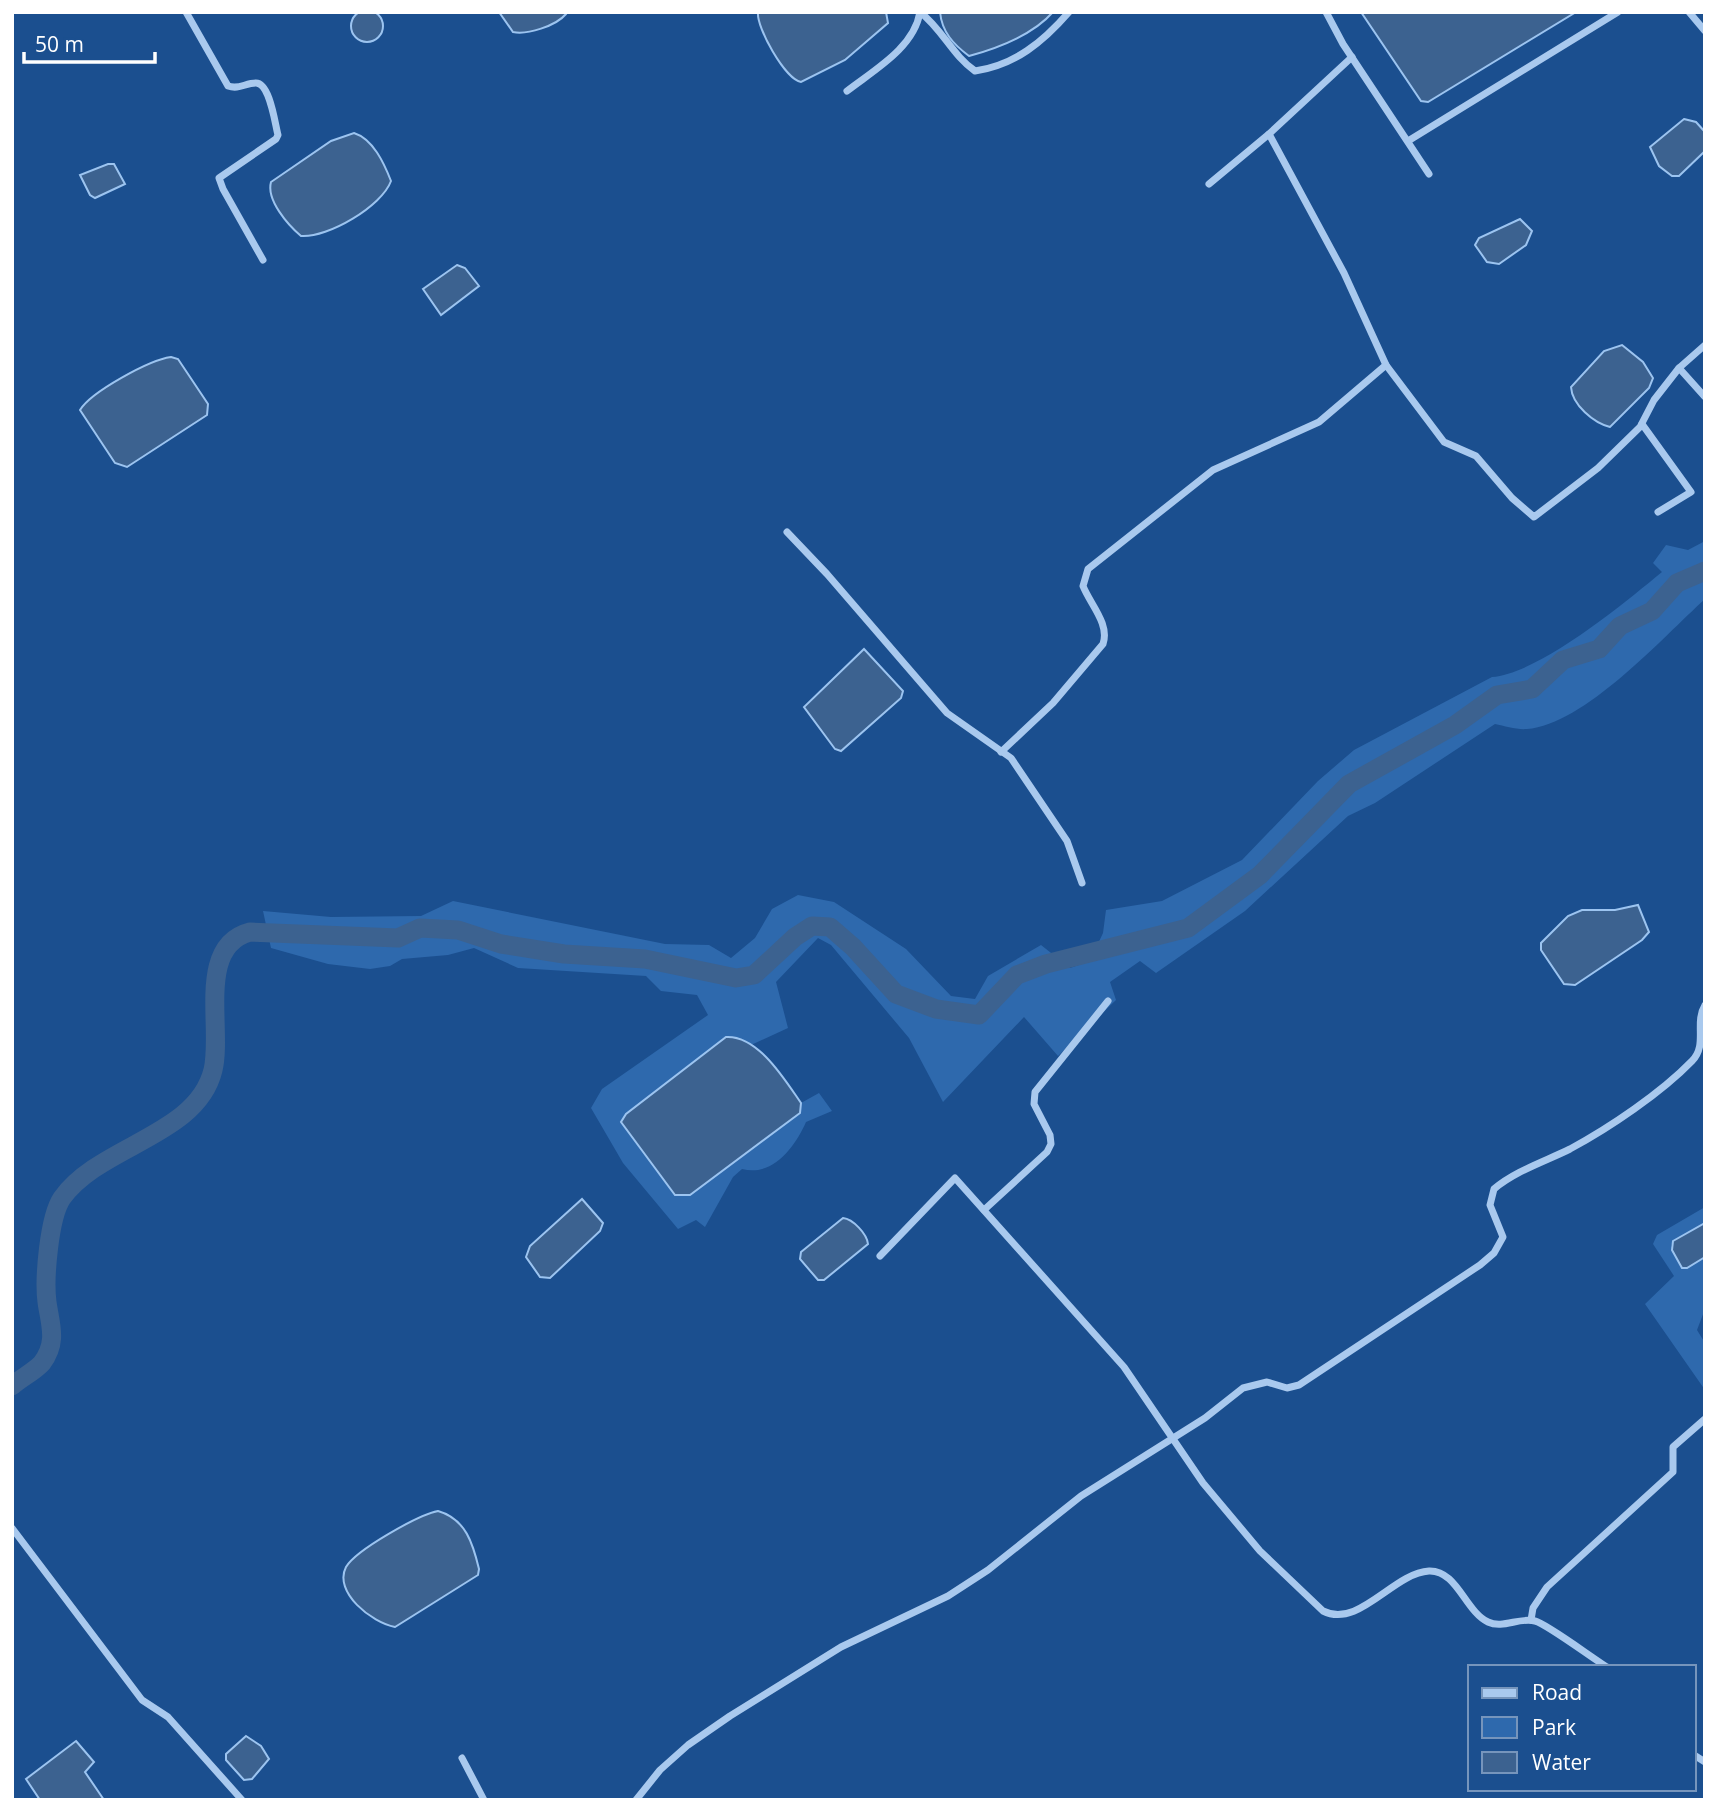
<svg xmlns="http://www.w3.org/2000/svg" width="1717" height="1812" font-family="'Open Sans',sans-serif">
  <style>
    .green { fill: #2e69ad }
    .water { fill: #3c6290; stroke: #9cc4f0; stroke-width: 2 }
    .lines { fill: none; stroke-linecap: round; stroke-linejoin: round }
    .canal { stroke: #3c6290; stroke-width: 19 }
    .street { stroke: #a9c9ee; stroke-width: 7 }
  </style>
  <rect width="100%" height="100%" fill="#1b4f8f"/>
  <g class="green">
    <path d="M1705,541V599C1662,638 1584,725 1527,729C1517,730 1505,726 1495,724L1375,803L1348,816L1245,911L1156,973L1140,961L1110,982L1116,1000L1058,1056L1024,1017L943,1102L909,1038L831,945L818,938L776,982L788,1028L751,1045L734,1037H726L626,1114L622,1122L690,1195L800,1113L801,1103L819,1093L832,1111L806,1122C795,1147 773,1177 742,1169L733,1177L705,1227L696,1220L678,1229L623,1163L591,1108L602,1089L708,1015L697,995L661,991L646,976L518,968L474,948L448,955L402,959L390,966L370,969L328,964L271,948L263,911L331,917L421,916L453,901L665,944L709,945L731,958L755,938L772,909L798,895L834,902L906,949L951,996L975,999L988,976L1041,945L1070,968L1090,961L1103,933L1106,910L1162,901L1242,860L1318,781L1354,750L1492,677C1540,673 1623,604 1662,572L1653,563L1666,545L1688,550Z"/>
    <polygon points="1705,1207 1705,1223 1673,1241 1671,1246 1687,1268 1705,1257 1705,1309 1697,1330 1705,1343 1705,1390 1645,1304 1674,1276 1653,1244 1657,1235"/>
  </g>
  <g class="water">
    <circle cx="367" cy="26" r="16"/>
    <path d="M499,12H565L566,14C556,26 527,35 513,32Z"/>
    <path d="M758,12H886L888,23L845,60L801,82C785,79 756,27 758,12Z"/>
    <path d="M940,12H1053C1033,35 998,48 969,56C953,44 942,32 940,12Z"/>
    <polygon points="1361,12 1576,12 1428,102 1421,101"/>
    <polygon points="1684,119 1696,122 1705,132 1705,151 1679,176 1672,176 1659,166 1650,147"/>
    <path d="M354,133C373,139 384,163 391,181C382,206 328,238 301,236C288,225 266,200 271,182L331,141Z"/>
    <polygon points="108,164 114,164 125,184 95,198 90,195 80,175"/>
    <polygon points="1520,219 1532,231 1526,245 1499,264 1487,262 1475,245 1479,238"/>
    <polygon points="457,265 465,268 479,286 441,315 423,289"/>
    <path d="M1622,345L1643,362L1653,378L1649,388L1610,427C1594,423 1572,405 1571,387L1604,351Z"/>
    <path d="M171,357L178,359L208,404L207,415L127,467L115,463L80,410C91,392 149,360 171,357Z"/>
    <polygon points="864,649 903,691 901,698 841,751 835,749 804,707"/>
    <polygon points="1638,905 1649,932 1642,940 1575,985 1564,984 1541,950 1541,943 1568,916 1582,910 1615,910"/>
    <path d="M726,1037C758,1035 785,1080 801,1103L800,1113L690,1195H675L621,1122L626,1114Z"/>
    <polygon points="582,1199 603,1223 600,1231 550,1278 540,1277 526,1257 530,1246"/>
    <path d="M843,1218C853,1219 867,1234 868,1244L824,1280H818L800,1259L801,1252Z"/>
    <polygon points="1705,1223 1705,1257 1687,1268 1682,1268 1672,1250 1673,1241"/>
    <path d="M438,1511C466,1519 473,1544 479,1569L478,1575L395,1627C372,1623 333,1592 346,1567C356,1550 418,1515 438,1511Z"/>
    <polygon points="246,1736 261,1746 269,1759 252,1779 244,1780 226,1760 226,1754"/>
    <polygon points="76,1741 94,1762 85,1772 104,1800 40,1800 26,1779"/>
  </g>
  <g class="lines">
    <path class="canal" d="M12,1386C21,1378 35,1371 42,1363C58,1342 50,1324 47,1302C44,1279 49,1217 62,1198C100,1145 197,1136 213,1070C223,1029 196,946 250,932L398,938L420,928L458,930L501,944L564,954L645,959L736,978L754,975L795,937L812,926L830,927L853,947L896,994L936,1009L979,1015L1017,975L1046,964L1188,928L1260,875L1349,784L1455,725L1497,695L1532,689L1563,660L1599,649L1620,626L1652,611L1677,583L1705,571"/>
    <g class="street">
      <path d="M186,12L228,86C239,90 245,83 256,83C270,83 275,124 278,135L276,139L219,178L223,189L263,260"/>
      <path d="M920,12C942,29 953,56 975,71C1015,65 1043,42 1069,12"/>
      <polyline points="1326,12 1343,44 1429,174"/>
      <polyline points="1689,12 1705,31"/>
      <path d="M847,91C874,70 914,48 920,12"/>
      <polyline points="1269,134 1344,273 1386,365 1444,442 1476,456 1512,498 1534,517 1598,468 1640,427 1654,400 1679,368 1705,345"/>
      <polyline points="1408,141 1618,12"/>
      <polyline points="1209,184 1269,134 1352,57"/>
      <polyline points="1679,368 1705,397"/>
      <polyline points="1642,424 1691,492 1658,512"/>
      <polyline points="787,532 827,574 947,713 1011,758 1067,841 1082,883"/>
      <path d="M1001,752L1053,703L1103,644C1110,624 1090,604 1083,586L1088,569L1213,470L1319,422L1386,365"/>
      <polyline points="984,1210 1047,1152 1051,1144 1050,1135 1034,1104 1035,1092 1108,1001"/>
      <path d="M880,1256L955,1178L1124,1367L1203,1483L1260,1551L1323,1611C1359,1629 1393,1573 1429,1571C1457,1570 1465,1611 1488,1622C1503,1629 1519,1617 1535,1621C1547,1624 1592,1658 1607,1667"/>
      <polyline points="12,1528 142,1700 168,1717 242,1800"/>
      <polyline points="1531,1620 1533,1608 1547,1587 1673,1472 1673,1447 1705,1419"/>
      <polyline points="1694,1755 1705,1762"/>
      <polyline points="462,1758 484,1800"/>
      <path d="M636,1800L660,1770L688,1745L730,1716L841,1647L948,1596L988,1570L1081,1496L1205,1418L1243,1388L1267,1382L1287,1388L1299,1385L1480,1265L1494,1253L1503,1237L1490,1205L1494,1189C1515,1171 1546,1161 1570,1149C1609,1128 1661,1093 1692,1061C1708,1045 1694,1023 1705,1005"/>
    </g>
  </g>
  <rect width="1717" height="1812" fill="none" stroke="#ffffff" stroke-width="28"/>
  <rect x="1468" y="1665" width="228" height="126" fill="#1b4f8f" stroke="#7695bc" stroke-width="2"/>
  <rect x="1482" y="1688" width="35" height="10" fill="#a9c9ee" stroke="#7695bc" stroke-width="2"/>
  <text x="1532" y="1700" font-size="21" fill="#ffffff">Road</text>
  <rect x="1482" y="1717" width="35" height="21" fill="#2e69ad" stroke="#7695bc" stroke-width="2"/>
  <text x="1532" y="1735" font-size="21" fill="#ffffff">Park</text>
  <rect x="1482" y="1752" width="35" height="21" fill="#3c6290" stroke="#7695bc" stroke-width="2"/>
  <text x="1532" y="1770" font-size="21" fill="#ffffff">Water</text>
  <path d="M24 52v10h131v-10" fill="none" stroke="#ffffff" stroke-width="3.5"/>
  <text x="35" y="52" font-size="21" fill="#ffffff" stroke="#1b4f8f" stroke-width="5" paint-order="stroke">50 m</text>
</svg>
